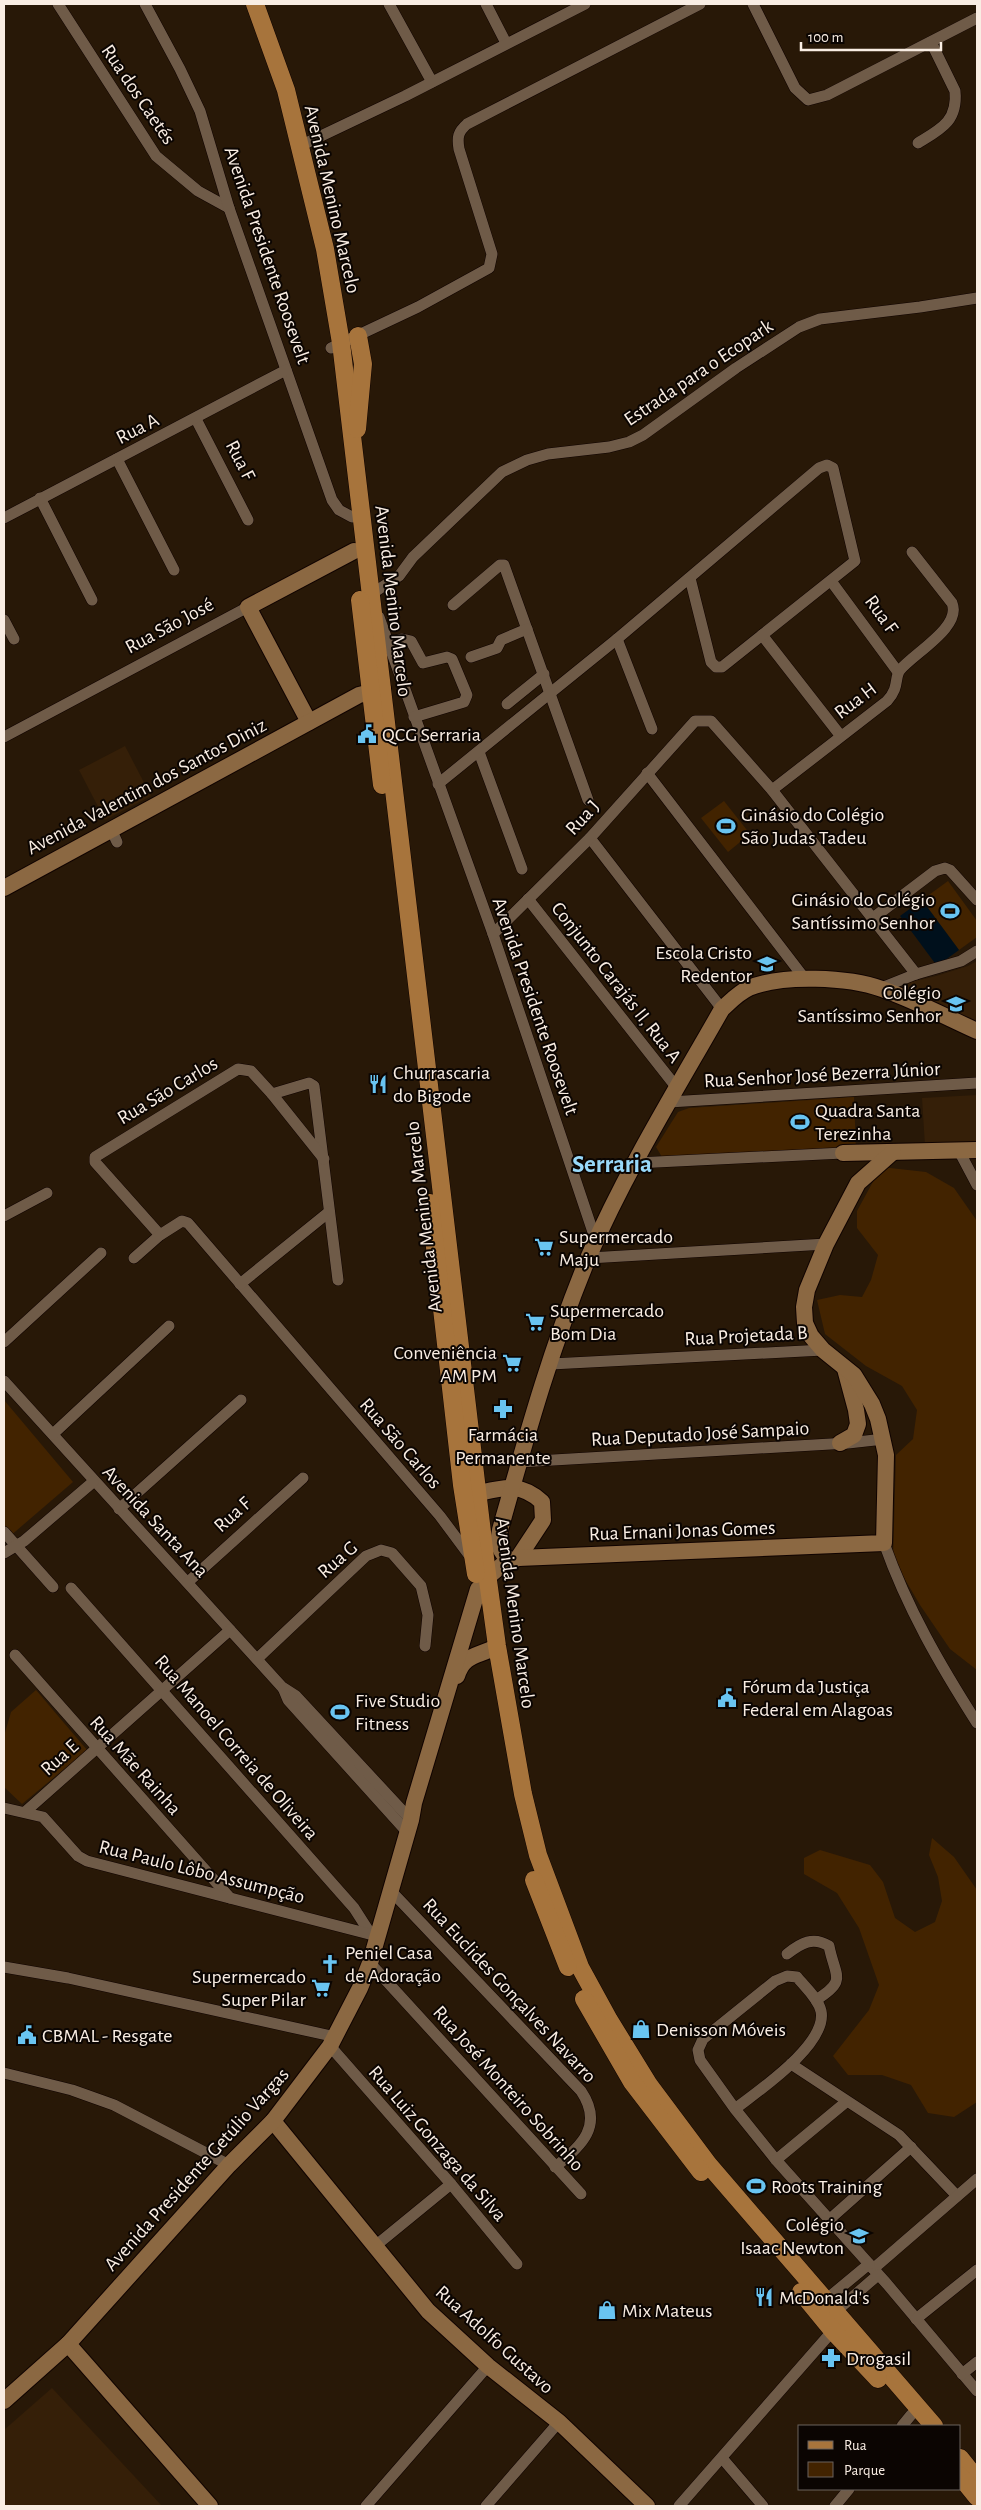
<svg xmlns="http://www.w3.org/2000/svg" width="981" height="2510" font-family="'Alegreya Sans',sans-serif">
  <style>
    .built { fill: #351f08 }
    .green { fill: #422300 }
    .water { fill: #00101c }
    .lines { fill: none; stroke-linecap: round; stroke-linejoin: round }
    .street-casing { stroke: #100300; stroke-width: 12 }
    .secondary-casing { stroke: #100300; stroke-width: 18 }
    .primary-casing { stroke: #100300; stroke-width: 19 }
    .street { stroke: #6f5b48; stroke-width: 11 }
    .secondary { stroke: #8b6842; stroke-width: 16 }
    .primary { stroke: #a7743c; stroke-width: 18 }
    .labels { text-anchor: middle; stroke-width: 4; stroke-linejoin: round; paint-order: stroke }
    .street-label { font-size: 20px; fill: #f9ede3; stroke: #0b0502 }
    .poi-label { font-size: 20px; fill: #f9ede3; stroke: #0b0502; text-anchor: start }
    .district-label { font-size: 25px; font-weight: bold; fill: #99d9fa; stroke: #0b0502 }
  </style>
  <rect width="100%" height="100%" fill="#281807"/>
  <g class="built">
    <polygon points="125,746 151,796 105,820 79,770"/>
    <polygon points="977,961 977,1020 975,1024 902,988 903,984 936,976 968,966"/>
    <polygon points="977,1095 977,1143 925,1146 922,1098"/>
    <polygon points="52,2388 162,2506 4,2506 4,2430"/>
  </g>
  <g class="green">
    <polygon points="724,801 750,834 728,852 701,818"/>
    <polygon points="948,881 977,921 977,937 959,950 922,900"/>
    <polygon points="854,1097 856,1150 662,1157 656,1147 678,1112 689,1108"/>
    <polygon points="881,1167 926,1172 954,1188 977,1221 977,1670 950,1649 920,1605 893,1559 896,1455 913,1439 917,1410 902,1386 866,1366 825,1334 817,1300 840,1295 862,1297 871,1280 878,1255 857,1228 857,1211"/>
    <polygon points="4,1400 73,1482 9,1537 4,1531"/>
    <polygon points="36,1690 87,1750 22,1804 4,1787 4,1736 11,1712"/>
    <polygon points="932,1838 954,1857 977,1890 977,2102 954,2117 928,2113 911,2085 882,2075 848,2075 833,2056 869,2010 879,1985 859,1928 837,1893 804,1874 804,1858 820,1850 870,1865 883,1882 895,1918 915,1932 935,1922 942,1901 938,1877 929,1855"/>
  </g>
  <polygon class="water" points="922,900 959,950 937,966 900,916"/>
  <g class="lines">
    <g class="street-casing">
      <g id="street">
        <polyline points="58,4 156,156 198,191 229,208"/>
        <polyline points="145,4 180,69 200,111 229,208 332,500 339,510 352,517"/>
        <polyline points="389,4 432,82"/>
        <polyline points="486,4 506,43"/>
        <polyline points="753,4 795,88 808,100 827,95 977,18"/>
        <path d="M918,143C941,129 958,121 955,91L931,42"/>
        <polyline points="300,146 405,96 585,4"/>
        <path d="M331,348L418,307L489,268L492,254L459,149C457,137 458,132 467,124L700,4"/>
        <polyline points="196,419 248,520"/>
        <polyline points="117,459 174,570"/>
        <polyline points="40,498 92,600"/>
        <polyline points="4,518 286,370"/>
        <polyline points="831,581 898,672"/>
        <polyline points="370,595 399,576 413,557 502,472 527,460 548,454 609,447 629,442 643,435 736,368 799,327 820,319 920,307 977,298"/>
        <polyline points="453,605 500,565 504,565 588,800"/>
        <polyline points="379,617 493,934 596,1241"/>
        <polyline points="4,620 14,639"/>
        <polyline points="762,635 840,735"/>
        <polyline points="617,639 652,729"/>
        <polyline points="389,644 402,639 411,641 423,663 447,657 452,659 467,695 464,702 414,717"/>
        <polyline points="471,657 497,648 501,640 527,629"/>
        <polyline points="507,704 544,674"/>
        <polyline points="4,737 248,607"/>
        <polyline points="479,752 522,869"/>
        <polyline points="647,773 805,979"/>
        <polyline points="438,784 617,639 819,468 827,465 833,468 855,561 722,667 716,667 711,662 690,578"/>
        <path d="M772,790L887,701C900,687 894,678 900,670C914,653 962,627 952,603L912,552"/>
        <polyline points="111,829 117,842"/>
        <polyline points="590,838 722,1009"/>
        <polyline points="528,899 677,1088"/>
        <polyline points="873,918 935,871 945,868 950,870 977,900"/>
        <polyline points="493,934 590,838 695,721 711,721 772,790 916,974"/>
        <polyline points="881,988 916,974 961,961 977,951"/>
        <polyline points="272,1094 309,1083 314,1086 338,1280"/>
        <polyline points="669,1102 977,1083"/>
        <polyline points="959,1151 977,1185"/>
        <polyline points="636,1163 843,1153"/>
        <polyline points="4,1216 47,1193"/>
        <polyline points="160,1235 95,1162 95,1157 238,1069 251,1071 272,1094 324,1159"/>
        <polyline points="134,1258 160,1235 182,1221 188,1223 440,1516 472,1559"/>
        <polyline points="589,1258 826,1244"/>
        <polyline points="240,1284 329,1212"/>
        <polyline points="4,1342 101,1253"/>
        <polyline points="551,1364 823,1350"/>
        <polyline points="4,1381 282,1687 296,1696 411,1820"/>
        <polyline points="53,1434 169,1326"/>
        <polyline points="519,1462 848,1443 884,1439"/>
        <polyline points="119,1509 241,1400"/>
        <polyline points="4,1532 53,1587"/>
        <path d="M884,1543C907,1608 940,1665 977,1723"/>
        <polyline points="4,1553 24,1541 93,1482"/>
        <polyline points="188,1582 303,1478"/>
        <polyline points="71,1588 354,1908 370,1933"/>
        <polyline points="15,1655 230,1898"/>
        <polyline points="257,1659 366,1556 381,1550 392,1553 421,1586 428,1615 425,1646"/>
        <polyline points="283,1688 288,1700 408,1833"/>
        <polyline points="4,1808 43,1817 78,1856 87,1861 373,1935"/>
        <polyline points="25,1812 230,1630"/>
        <path d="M391,1891L581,2091C604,2125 582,2146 555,2167"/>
        <path d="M787,1954C801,1943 813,1936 829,1946C835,1977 848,1980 816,2000"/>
        <polyline points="370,1963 581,2194"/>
        <polyline points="4,1967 68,1978 336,2037"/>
        <polyline points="330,2046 451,2184 517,2264"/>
        <polyline points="791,2064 899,2135 957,2196"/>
        <polyline points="4,2073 72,2090 114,2105 229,2165"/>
        <path d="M735,2109C758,2091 828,2044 821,2011C818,1998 805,1987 797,1977L787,1976L775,1981L703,2039L698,2050L700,2060L735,2109L776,2160L887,2284L977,2391"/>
        <polyline points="776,2160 846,2102"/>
        <polyline points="830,2219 911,2147"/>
        <polyline points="374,2247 451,2184"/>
        <polyline points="873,2269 977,2179"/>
        <polyline points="822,2303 869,2264"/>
        <polyline points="835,2312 878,2275"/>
        <polyline points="916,2319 977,2270"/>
        <polyline points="962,2374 977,2362"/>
        <polyline points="902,2426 911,2415"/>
        <polyline points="722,2458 763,2506"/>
        <polyline points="366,2506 488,2366"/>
        <polyline points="486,2506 559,2422"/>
        <polyline points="679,2506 836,2327"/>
        <polyline points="835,2506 849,2489"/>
      </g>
    </g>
    <g class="secondary-casing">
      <g id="secondary">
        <polyline points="309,722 248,607 354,551"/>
        <polyline points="4,888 359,695 383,689"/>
        <polyline points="843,1153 977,1150"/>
        <polyline points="840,1443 854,1435 858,1424 856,1410 845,1369"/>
        <path d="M464,1496C495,1491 517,1478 542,1502L543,1520L518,1558"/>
        <path d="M510,1561C499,1551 497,1545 500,1530C526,1438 552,1344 589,1256C626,1171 676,1090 722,1009C731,1001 738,993 749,988C782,974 849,977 882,989C914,1000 946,1017 977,1031"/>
        <polyline points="488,1577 502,1565 518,1558 884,1543 886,1455 878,1419 872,1404 854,1375 823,1350 811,1336 805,1323 804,1307 807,1290 826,1244 858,1183 893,1152"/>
        <path d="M457,1676C464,1653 479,1657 497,1646"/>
        <polyline points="273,2121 428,2311 488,2366 559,2422 647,2506"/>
        <polyline points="68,2344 210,2506"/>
        <polyline points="4,2401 68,2344 229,2165 273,2121 330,2046 360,1988 370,1963 411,1820 414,1803 478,1589"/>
      </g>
    </g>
    <g class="primary-casing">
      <g id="primary">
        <polyline points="255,4 286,90 325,249 341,343 486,1566 497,1646 523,1794 538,1855 580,1967 609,2020 649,2085 708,2164 934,2426"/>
        <polyline points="357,429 363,364 358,336"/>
        <polyline points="360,600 382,785"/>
        <polyline points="430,1203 462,1485 476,1574"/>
        <polyline points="534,1880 568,1967"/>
        <polyline points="584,1999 632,2082 701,2172"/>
        <polyline points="801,2292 833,2331 878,2379"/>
        <polyline points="960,2458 977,2479"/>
        <polyline points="960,2476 977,2497"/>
      </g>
    </g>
    <use href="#street" class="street"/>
    <use href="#secondary" class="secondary"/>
    <use href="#primary" class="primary"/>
  </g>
  <defs>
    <g id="civic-bare" transform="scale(1.5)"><path d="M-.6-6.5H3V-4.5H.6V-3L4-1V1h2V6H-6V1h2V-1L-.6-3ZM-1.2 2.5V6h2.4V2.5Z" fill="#69c4f1" stroke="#0b0502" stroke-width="2.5" paint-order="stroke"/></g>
    <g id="stadium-bare" transform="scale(1.5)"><path d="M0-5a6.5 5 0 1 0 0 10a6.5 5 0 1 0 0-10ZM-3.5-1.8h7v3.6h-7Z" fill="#69c4f1" stroke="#0b0502" stroke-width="2.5" paint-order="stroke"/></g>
    <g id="school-bare" transform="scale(1.5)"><path d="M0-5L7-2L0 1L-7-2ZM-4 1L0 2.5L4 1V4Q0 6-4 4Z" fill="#69c4f1" stroke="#0b0502" stroke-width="2.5" paint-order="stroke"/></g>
    <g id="restaurant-bare" transform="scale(1.5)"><path d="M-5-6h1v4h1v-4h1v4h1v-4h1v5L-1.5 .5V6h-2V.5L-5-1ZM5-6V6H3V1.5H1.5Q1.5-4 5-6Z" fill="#69c4f1" stroke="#0b0502" stroke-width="2.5" paint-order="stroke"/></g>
    <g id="supermarket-bare" transform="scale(1.5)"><path d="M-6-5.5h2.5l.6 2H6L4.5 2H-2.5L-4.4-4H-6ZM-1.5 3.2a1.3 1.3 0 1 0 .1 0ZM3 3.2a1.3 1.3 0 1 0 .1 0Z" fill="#69c4f1" stroke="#0b0502" stroke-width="2.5" paint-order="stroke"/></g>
    <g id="pharmacy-bare" transform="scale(1.5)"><path d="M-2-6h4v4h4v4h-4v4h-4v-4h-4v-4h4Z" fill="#69c4f1" stroke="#0b0502" stroke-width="2.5" paint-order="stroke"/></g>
    <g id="church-bare" transform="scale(1.5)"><path d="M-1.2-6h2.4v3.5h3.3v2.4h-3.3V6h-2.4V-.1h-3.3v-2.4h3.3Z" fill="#69c4f1" stroke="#0b0502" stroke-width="2.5" paint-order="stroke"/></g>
    <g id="shop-bare" transform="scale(1.5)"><path d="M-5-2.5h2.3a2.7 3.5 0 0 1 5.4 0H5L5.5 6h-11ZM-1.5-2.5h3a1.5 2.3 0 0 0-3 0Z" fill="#69c4f1" stroke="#0b0502" stroke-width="2.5" paint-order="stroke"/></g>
  </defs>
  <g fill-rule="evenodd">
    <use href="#civic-bare" x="367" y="734"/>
    <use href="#stadium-bare" x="726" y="826"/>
    <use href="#stadium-bare" x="950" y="911"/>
    <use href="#school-bare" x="767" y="964"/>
    <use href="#school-bare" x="956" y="1004"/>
    <use href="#restaurant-bare" x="378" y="1084"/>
    <use href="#stadium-bare" x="800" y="1122"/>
    <use href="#supermarket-bare" x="544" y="1247"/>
    <use href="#supermarket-bare" x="535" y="1322"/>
    <use href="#supermarket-bare" x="512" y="1363"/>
    <use href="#pharmacy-bare" x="503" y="1409"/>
    <use href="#civic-bare" x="727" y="1698"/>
    <use href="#stadium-bare" x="340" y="1712"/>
    <use href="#church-bare" x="330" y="1964"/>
    <use href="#supermarket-bare" x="321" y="1988"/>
    <use href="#shop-bare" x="641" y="2029"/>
    <use href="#civic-bare" x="27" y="2035"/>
    <use href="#stadium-bare" x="756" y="2186"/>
    <use href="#school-bare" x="859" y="2236"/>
    <use href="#restaurant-bare" x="764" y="2297"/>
    <use href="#shop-bare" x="607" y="2310"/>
    <use href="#pharmacy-bare" x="831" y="2358"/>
  </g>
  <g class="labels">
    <g class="street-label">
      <text transform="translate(139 94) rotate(56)" y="7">Rua dos Caetés</text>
      <text transform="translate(333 199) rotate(77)" y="7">Avenida Menino Marcelo</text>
      <text transform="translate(268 255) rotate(71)" y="7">Avenida Presidente Roosevelt</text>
      <text transform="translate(698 372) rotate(-34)" y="7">Estrada para o Ecopark</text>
      <text transform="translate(137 428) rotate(-27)" y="7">Rua A</text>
      <text transform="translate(241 460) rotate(63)" y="7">Rua F</text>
      <text transform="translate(394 601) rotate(83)" y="7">Avenida Menino Marcelo</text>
      <text transform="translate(882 614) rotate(54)" y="7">Rua F</text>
      <text transform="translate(169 625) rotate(-28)" y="7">Rua São José</text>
      <text transform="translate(855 700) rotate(-37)" y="7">Rua H</text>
      <text transform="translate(146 786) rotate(-28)" y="7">Avenida Valentim dos Santos Diniz</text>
      <text transform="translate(582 817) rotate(-47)" y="7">Rua J</text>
      <text transform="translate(617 982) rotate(52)" y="7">Conjunto Carajás II, Rua A</text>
      <text transform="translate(536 1006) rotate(71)" y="7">Avenida Presidente Roosevelt</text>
      <text transform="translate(822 1074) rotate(-3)" y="7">Rua Senhor José Bezerra Júnior</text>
      <text transform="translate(167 1090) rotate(-31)" y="7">Rua São Carlos</text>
      <text transform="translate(423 1217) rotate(-97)" y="7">Avenida Menino Marcelo</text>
      <text transform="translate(746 1335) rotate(-3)" y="7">Rua Projetada B</text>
      <text transform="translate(700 1433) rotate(-3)" y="7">Rua Deputado José Sampaio</text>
      <text transform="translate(401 1443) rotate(49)" y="7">Rua São Carlos</text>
      <text transform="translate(232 1514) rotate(-42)" y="7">Rua F</text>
      <text transform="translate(156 1521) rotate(47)" y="7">Avenida Santa Ana</text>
      <text transform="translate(682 1530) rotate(-2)" y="7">Rua Ernani Jonas Gomes</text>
      <text transform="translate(337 1559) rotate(-41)" y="7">Rua G</text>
      <text transform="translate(516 1613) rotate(82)" y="7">Avenida Menino Marcelo</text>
      <text transform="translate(237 1747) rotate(49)" y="7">Rua Manoel Correia de Oliveira</text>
      <text transform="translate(59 1757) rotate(-42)" y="7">Rua E</text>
      <text transform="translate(136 1765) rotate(48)" y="7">Rua Mãe Rainha</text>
      <text transform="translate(202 1871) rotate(14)" y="7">Rua Paulo Lôbo Assumpção</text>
      <text transform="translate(510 1990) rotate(47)" y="7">Rua Euclides Gonçalves Navarro</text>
      <text transform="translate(509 2088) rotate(48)" y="7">Rua José Monteiro Sobrinho</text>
      <text transform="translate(438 2143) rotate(49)" y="7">Rua Luiz Gonzaga da Silva</text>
      <text transform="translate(196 2169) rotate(-48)" y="7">Avenida Presidente Getúlio Vargas</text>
      <text transform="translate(495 2339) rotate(42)" y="7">Rua Adolfo Gustavo</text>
    </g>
    <g class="poi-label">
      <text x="382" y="741">QCG Serraria</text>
      <text x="741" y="821">Ginásio do Colégio<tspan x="741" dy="23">São Judas Tadeu</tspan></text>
      <text x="935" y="906" text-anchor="end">Ginásio do Colégio<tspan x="935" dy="23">Santíssimo Senhor</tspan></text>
      <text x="752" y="959" text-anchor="end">Escola Cristo<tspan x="752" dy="23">Redentor</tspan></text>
      <text x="941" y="999" text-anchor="end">Colégio<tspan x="941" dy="23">Santíssimo Senhor</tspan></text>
      <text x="393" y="1079">Churrascaria<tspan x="393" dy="23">do Bigode</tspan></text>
      <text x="815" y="1117">Quadra Santa<tspan x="815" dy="23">Terezinha</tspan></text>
      <text x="559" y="1243">Supermercado<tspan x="559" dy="23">Maju</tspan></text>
      <text x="550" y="1317">Supermercado<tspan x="550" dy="23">Bom Dia</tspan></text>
      <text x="497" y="1359" text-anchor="end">Conveniência<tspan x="497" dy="23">AM PM</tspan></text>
      <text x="503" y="1441" text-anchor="middle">Farmácia<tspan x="503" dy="23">Permanente</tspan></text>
      <text x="742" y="1693">Fórum da Justiça<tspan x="742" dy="23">Federal em Alagoas</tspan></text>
      <text x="355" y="1707">Five Studio<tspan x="355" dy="23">Fitness</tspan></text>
      <text x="345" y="1959">Peniel Casa<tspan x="345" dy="23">de Adoração</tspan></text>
      <text x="306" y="1983" text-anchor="end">Supermercado<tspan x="306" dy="23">Super Pilar</tspan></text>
      <text x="656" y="2036">Denisson Móveis</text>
      <text x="42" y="2042">CBMAL - Resgate</text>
      <text x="771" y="2193">Roots Training</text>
      <text x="844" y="2231" text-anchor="end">Colégio<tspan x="844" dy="23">Isaac Newton</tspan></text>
      <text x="779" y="2304">McDonald's</text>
      <text x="622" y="2317">Mix Mateus</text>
      <text x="846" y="2365">Drogasil</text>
    </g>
    <g class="district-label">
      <text x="612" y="1172">Serraria</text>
    </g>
  </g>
  <rect width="981" height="2510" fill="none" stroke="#f9ede3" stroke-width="10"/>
  <rect x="798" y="2425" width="162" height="65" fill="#0b0502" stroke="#6a625c"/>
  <rect x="808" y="2441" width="25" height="8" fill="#a7743c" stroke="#6a625c"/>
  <text x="844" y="2450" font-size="15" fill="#f9ede3">Rua</text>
  <rect x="808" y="2462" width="25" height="15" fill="#422300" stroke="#6a625c"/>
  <text x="844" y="2475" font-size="15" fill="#f9ede3">Parque</text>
  <path d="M801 42v8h140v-8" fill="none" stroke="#f9ede3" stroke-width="2.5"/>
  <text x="808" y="42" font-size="15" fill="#f9ede3" stroke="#0b0502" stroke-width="4" paint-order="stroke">100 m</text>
</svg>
